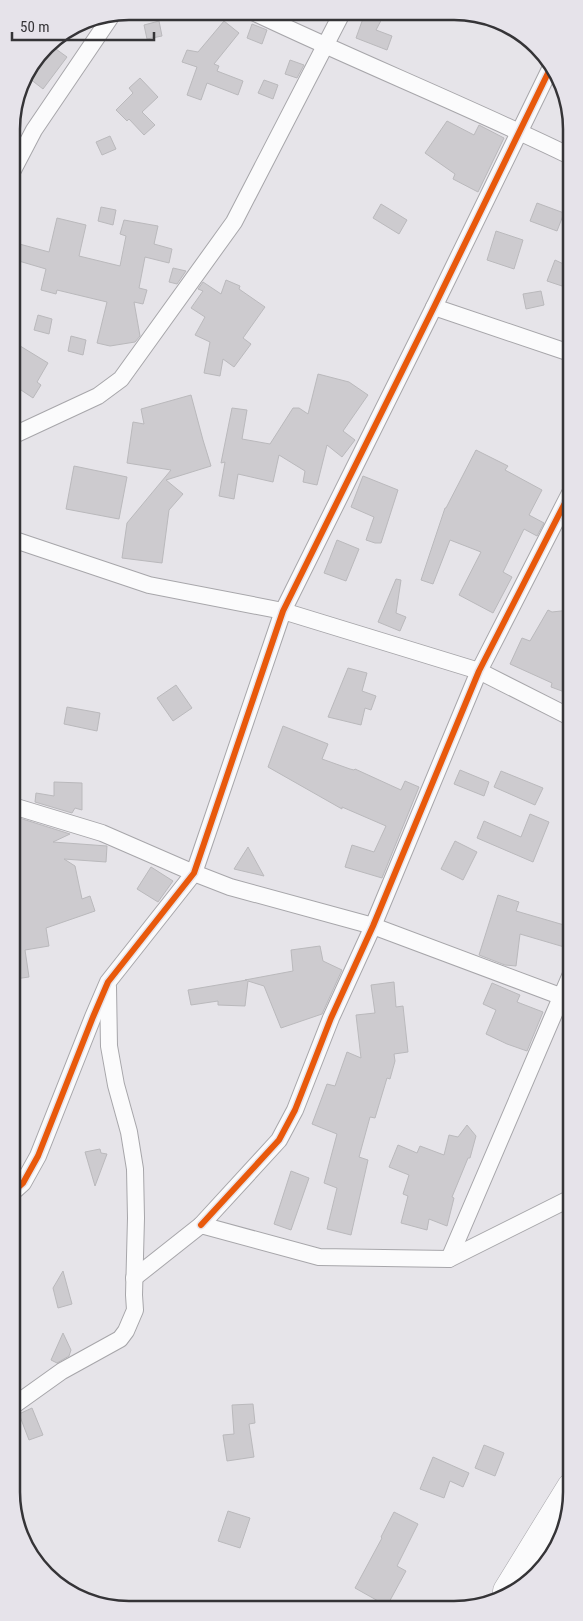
<svg xmlns="http://www.w3.org/2000/svg" width="583" height="1621" font-family="'Roboto Condensed',sans-serif">
  <style>
    .building { fill: #cdcbcf; stroke: #bab9bc }
    .lines { fill: none; stroke-linecap: round; stroke-linejoin: round }
    .minor-casing { stroke: #a7a6aa; stroke-width: 18 }
    .trunk-casing { stroke: #a7a6aa; stroke-width: 29 }
    .minor { stroke: #fbfbfc; stroke-width: 16 }
    .trunk { stroke: #fbfbfc; stroke-width: 28 }
    .cycleway-casing { stroke: #e6e3ea; stroke-width: 9 }
    .cycleway { stroke: #e8590c; stroke-width: 6 }
    .rim { fill: none; stroke: #353437; stroke-width: 2.5 }
  </style>
  <rect width="100%" height="100%" fill="#e6e4e9"/>
  <g class="building">
    <polygon points="365,13 385,13 376,30 392,36 387,50 356,38"/>
    <polygon points="159,21 162,36 147,39 144,25"/>
    <polygon points="224,21 239,33 214,64 219,66 217,71 243,81 238,95 207,83 201,100 187,95 197,67 182,62 187,50 198,52"/>
    <polygon points="252,24 267,30 262,44 247,38"/>
    <polygon points="49,44 67,57 43,89 25,75"/>
    <polygon points="290,60 304,65 297,78 285,74"/>
    <polygon points="140,78 158,97 142,112 155,125 144,135 129,119 127,121 116,110 133,93 129,88"/>
    <polygon points="264,80 278,85 273,99 258,93"/>
    <polygon points="447,121 474,135 479,125 504,138 478,192 453,179 455,174 425,153"/>
    <polygon points="110,136 116,149 102,155 96,142"/>
    <polygon points="537,203 564,213 557,231 530,221"/>
    <polygon points="381,204 407,220 399,234 373,218"/>
    <polygon points="101,207 116,210 113,225 98,221"/>
    <polygon points="57,218 86,225 79,256 120,266 126,236 120,234 124,220 158,226 154,244 172,249 169,263 145,257 139,288 147,290 143,304 134,302 140,336 135,342 110,346 97,343 107,302 57,290 56,294 41,290 46,269 12,259 12,242 49,252"/>
    <polygon points="496,231 523,240 514,269 487,260"/>
    <polygon points="555,260 570,267 562,286 547,281"/>
    <polygon points="173,268 186,271 177,284 169,282"/>
    <polygon points="226,280 240,286 239,289 265,307 243,338 251,344 234,367 223,359 220,376 204,373 210,342 195,335 205,317 191,308 203,291 198,289 203,282 221,294"/>
    <polygon points="541,291 544,305 526,309 523,294"/>
    <polygon points="38,315 52,319 49,334 34,330"/>
    <polygon points="71,336 86,340 83,355 68,351"/>
    <polygon points="12,341 48,363 37,382 41,385 33,398 12,384"/>
    <polygon points="318,374 349,382 368,395 343,431 355,440 342,457 327,445 317,485 303,482 305,471 279,455 273,482 238,474 234,499 219,496 225,462 221,463 232,408 247,410 242,439 270,444 293,408 299,408 308,414"/>
    <polygon points="191,395 203,440 211,466 166,480 183,494 169,510 162,563 122,558 127,523 171,470 127,463 133,422 144,424 141,409"/>
    <polygon points="476,450 508,466 505,470 542,490 529,515 544,523 537,536 524,529 503,572 512,577 493,613 459,595 481,552 450,540 433,584 421,580 445,508 446,508"/>
    <polygon points="74,466 127,477 119,519 66,509"/>
    <polygon points="363,476 398,490 381,543 375,543 366,540 374,517 351,507"/>
    <polygon points="337,540 359,549 346,581 324,573"/>
    <polygon points="396,579 401,580 396,613 406,617 400,631 378,622"/>
    <polygon points="548,610 552,612 570,610 570,694 551,687 552,683 510,664 522,638 530,641"/>
    <polygon points="348,668 367,673 362,691 376,696 371,710 365,708 361,725 328,717"/>
    <polygon points="176,685 192,708 173,721 157,698"/>
    <polygon points="67,707 100,713 97,731 64,724"/>
    <polygon points="283,726 328,744 322,759 350,769 354,770 355,769 401,790 405,781 419,787 382,878 345,867 352,845 374,852 386,826 342,807 342,809 268,767"/>
    <polygon points="460,770 489,782 484,796 454,784"/>
    <polygon points="501,771 543,788 535,805 494,787"/>
    <polygon points="54,782 82,783 82,810 75,808 72,813 35,802 36,793 54,796"/>
    <polygon points="530,814 549,822 533,862 477,838 484,821 521,837"/>
    <polygon points="13,816 70,834 53,842 107,846 106,862 64,859 75,866 82,899 90,896 95,911 46,928 49,946 25,950 29,977 15,979 13,969"/>
    <polygon points="455,841 477,852 463,880 441,869"/>
    <polygon points="248,847 264,876 234,869"/>
    <polygon points="151,867 173,881 158,902 137,889"/>
    <polygon points="498,895 519,902 516,911 571,927 571,949 520,934 516,966 505,965 479,955"/>
    <polygon points="320,946 323,961 342,970 322,1014 281,1028 264,986 248,981 245,1006 218,1005 218,1001 191,1005 188,990 247,980 245,980 293,971 291,950"/>
    <polygon points="394,982 396,1007 403,1006 408,1052 394,1054 395,1061 390,1079 387,1078 375,1118 370,1117 359,1157 368,1160 351,1235 327,1229 337,1188 324,1183 337,1134 312,1124 327,1084 335,1086 347,1052 361,1058 356,1015 375,1013 371,985"/>
    <polygon points="492,983 520,995 517,1002 543,1012 527,1051 507,1044 486,1034 496,1010 483,1004"/>
    <polygon points="467,1125 476,1136 470,1158 468,1158 452,1197 454,1198 447,1226 429,1219 427,1230 401,1223 408,1196 403,1194 409,1175 389,1167 398,1145 417,1153 420,1146 444,1155 449,1135 458,1137"/>
    <polygon points="100,1149 101,1153 107,1154 95,1186 85,1152"/>
    <polygon points="291,1171 309,1178 291,1230 274,1224"/>
    <polygon points="63,1271 72,1304 58,1308 53,1288"/>
    <polygon points="63,1333 71,1350 69,1356 57,1363 51,1360"/>
    <polygon points="253,1404 255,1423 249,1424 254,1457 227,1461 223,1435 234,1434 232,1405"/>
    <polygon points="32,1408 43,1435 29,1440 19,1414"/>
    <polygon points="484,1445 504,1453 495,1476 475,1468"/>
    <polygon points="433,1457 469,1473 463,1487 450,1481 444,1498 420,1489"/>
    <polygon points="228,1511 250,1518 240,1548 218,1541"/>
    <polygon points="394,1512 418,1524 397,1566 406,1571 387,1606 355,1588 382,1538 381,1537"/>
  </g>
  <g class="lines">
    <g class="minor-casing">
      <g id="minor">
        <path d="M253,12C358,62 465,105 570,156"/>
        <polyline points="12,172 34,130 112,15"/>
        <polyline points="434,307 570,353"/>
        <polyline points="12,436 98,396 121,379 234,222 342,13"/>
        <polyline points="12,539 149,585 283,611 479,671 570,717"/>
        <polyline points="13,806 102,833 194,873 230,887 373,926 560,996 571,998"/>
        <polyline points="13,1192 23,1183 38,1156 93,1017 108,982 194,873 283,611 434,307 550,69"/>
        <polyline points="201,1225 279,1140 295,1110 331,1018 373,926 479,671 570,493"/>
        <polyline points="449,1259 571,974"/>
        <polyline points="134,1278 201,1225 319,1257 449,1259 571,1198"/>
        <polyline points="13,1406 62,1371 120,1339 126,1331 135,1310 134,1295 136,1218 135,1169 129,1132 116,1085 109,1046 108,987"/>
      </g>
    </g>
    <g class="trunk-casing">
      <polyline id="trunk" points="507,1591 571,1487"/>
    </g>
    <use href="#minor" class="minor"/>
    <use href="#trunk" class="trunk"/>
    <g class="cycleway-casing">
      <g id="cycleway">
        <polyline points="13,1192 23,1183 38,1156 93,1017 108,982 194,873 283,611 434,307 550,69"/>
        <polyline points="201,1225 279,1140 295,1110 331,1018 373,926 479,671 570,493"/>
      </g>
    </g>
    <use href="#cycleway" class="cycleway"/>
  </g>
  <path d="M0 0H583V1621H0ZM129 20H454A109 109 0 0 1 563 129V1492A109 109 0 0 1 454 1601H129A109 109 0 0 1 20 1492V129A109 109 0 0 1 129 20Z" fill="#e6e3ea" fill-rule="evenodd"/>
  <path class="rim" d="M129 20H454A109 109 0 0 1 563 129V1492A109 109 0 0 1 454 1601H129A109 109 0 0 1 20 1492V129A109 109 0 0 1 129 20Z"/>
  <path d="M12 32v8h142v-8" fill="none" stroke="#353437" stroke-width="2.5"/>
  <text x="20" y="32" font-size="15" fill="#353437" stroke="#e6e3ea" stroke-width="4" paint-order="stroke">50 m</text>
</svg>
